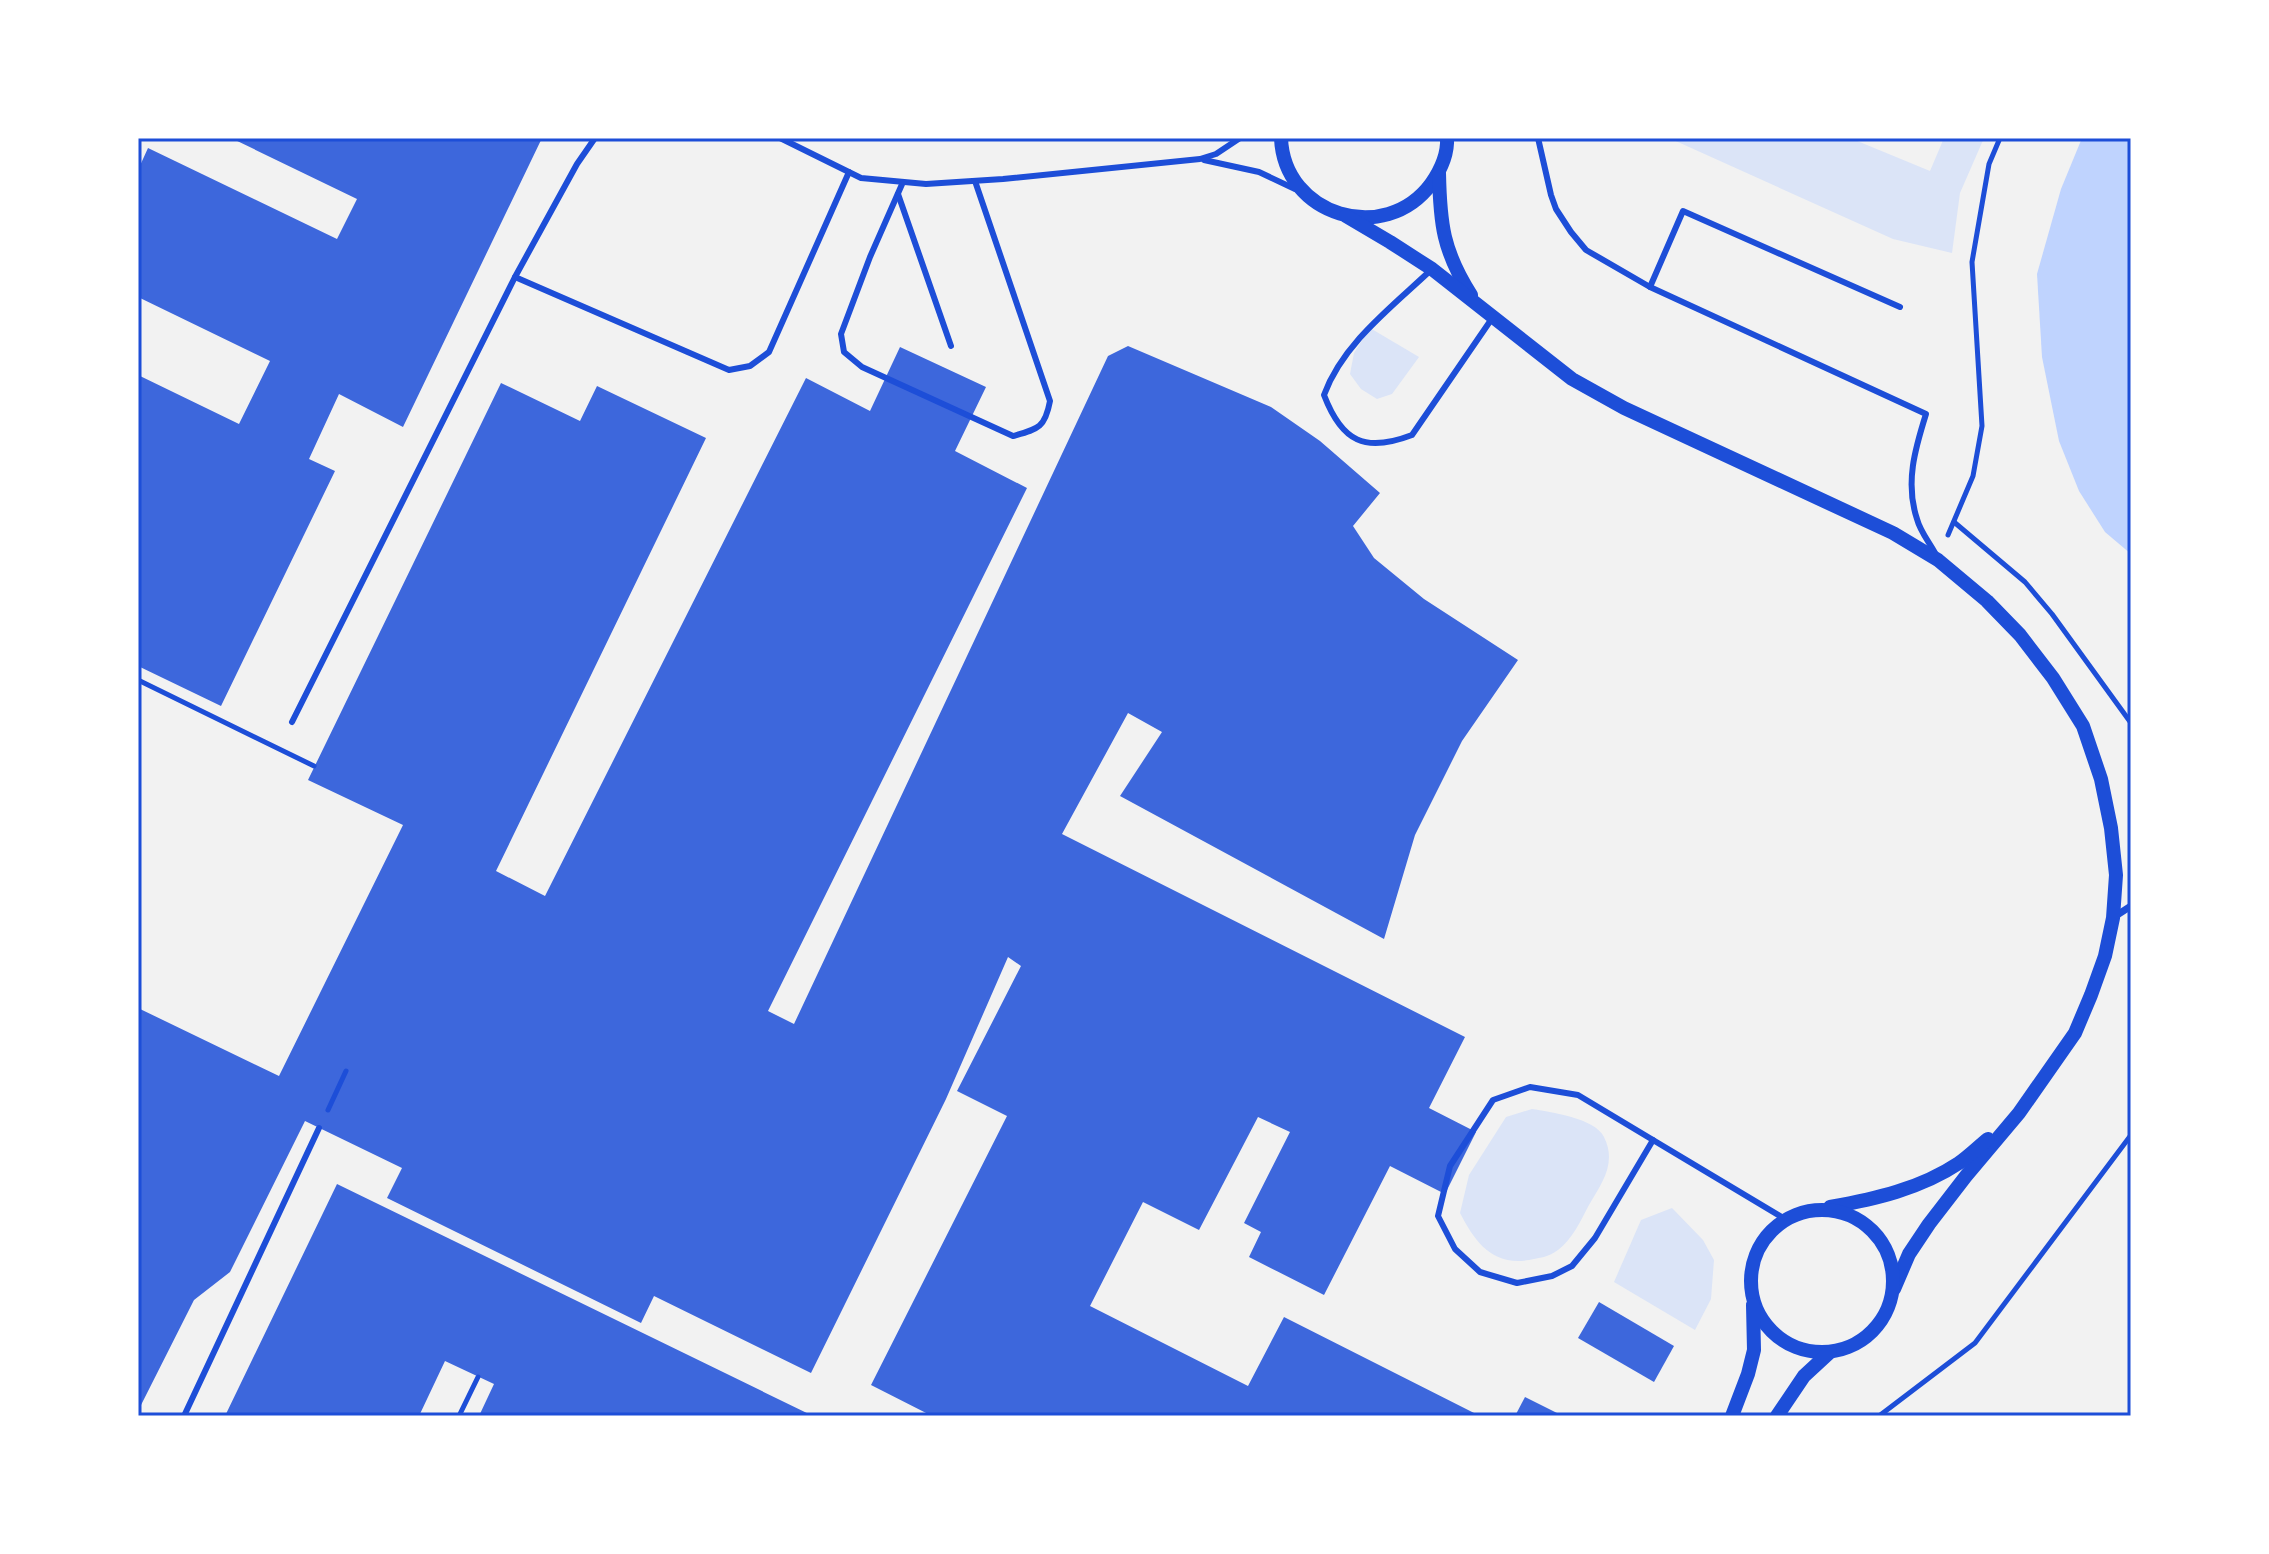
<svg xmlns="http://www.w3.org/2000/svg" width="2269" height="1554" font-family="Raleway,sans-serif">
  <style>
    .green { fill: #dbe4f7 }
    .water { fill: #bfd3fe }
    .building { fill: #3d67dc }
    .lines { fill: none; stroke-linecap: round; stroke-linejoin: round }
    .path { stroke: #1d4ed8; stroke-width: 5 }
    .service { stroke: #1d4ed8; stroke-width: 6 }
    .pedestrian { stroke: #1d4ed8; stroke-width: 7 }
    .tertiary { stroke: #1d4ed8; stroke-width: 14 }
    .neatline { fill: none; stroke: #1d4ed8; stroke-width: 3 }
  </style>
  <rect width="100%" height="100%" fill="#f2f2f2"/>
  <g class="green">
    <polygon points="1669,138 1850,138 1930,171 1944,138 1984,138 1960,193 1952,253 1893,239"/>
    <polygon points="1370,328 1419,357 1392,394 1377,399 1361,389 1350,374 1354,353"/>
    <path d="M1532,1109C1550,1112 1595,1118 1604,1137C1617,1163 1602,1183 1589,1205C1581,1220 1572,1240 1558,1250C1549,1257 1539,1258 1529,1260C1492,1266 1475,1242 1460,1213L1469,1175L1506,1117Z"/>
    <polygon points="1672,1208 1703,1240 1714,1260 1711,1299 1695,1330 1614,1282 1641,1220"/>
  </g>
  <polygon class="water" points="2082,138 2131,138 2131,554 2105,532 2079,491 2059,441 2042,357 2037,274 2061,189"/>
  <g class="building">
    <polygon points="231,138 542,138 403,427 339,394 309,459 335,471 221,706 138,666 138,375 239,424 270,361 138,297 138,170 148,148 337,239 357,199"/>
    <polygon points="1128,346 1271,407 1320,441 1380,493 1353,526 1374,558 1424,599 1518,660 1462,741 1415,835 1384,939 1120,796 1162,732 1128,713 1062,834 1465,1037 1429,1108 1476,1132 1445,1194 1390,1166 1324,1295 1249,1257 1261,1232 1244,1223 1290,1132 1258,1117 1199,1230 1143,1202 1090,1306 1248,1386 1284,1317 1480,1416 932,1416 871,1385 1007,1116 957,1091 1021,966 1008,957 946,1099 811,1373 654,1296 641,1323 387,1198 402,1168 305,1121 230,1272 194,1300 138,1411 138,1008 279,1076 403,825 308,780 501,383 580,421 597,386 706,438 496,871 545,896 806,378 870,411 900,347 986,387 955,451 1027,488 768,1011 794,1024 1108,356"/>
    <polygon points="337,1184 813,1416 479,1416 494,1384 445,1361 419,1416 225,1416"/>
    <polygon points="1599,1302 1674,1346 1654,1382 1578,1338"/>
    <polygon points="1525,1397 1563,1416 1515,1416"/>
  </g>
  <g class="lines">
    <g class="path">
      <polyline points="1954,522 2025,582 2052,614 2131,723"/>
      <polyline points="1948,535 1973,476 1982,426 1972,262 1989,164 2000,138"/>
      <polyline points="138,680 314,766"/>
      <polyline points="328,1110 346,1071"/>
      <polyline points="459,1416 478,1377"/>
      <polyline points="1879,1416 1975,1343 2131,1135"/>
    </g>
    <g class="service">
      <polyline points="780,138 861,178 926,184 1003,179 1200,159 1216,154 1240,138"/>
      <path d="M1538,138L1551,195L1556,209L1571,232L1586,250L1650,287L1926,414C1915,449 1905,483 1917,519C1920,531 1929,542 1935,553"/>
      <polyline points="1204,160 1259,172 1295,189"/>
      <path d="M903,182L870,257L841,334L844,352L862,367L1013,436C1038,429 1045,428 1050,401L975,181"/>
      <polyline points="898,194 951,346"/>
      <path d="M1432,269C1393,306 1343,343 1324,395C1342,442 1365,453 1412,435L1493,317"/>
      <polyline points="515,277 729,370 750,366 769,352 849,172"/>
      <polyline points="1650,287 1683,211 1900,307"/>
      <polyline points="292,722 515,277 577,164 595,138"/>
      <polygon points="1530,1087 1578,1095 1653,1140 1595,1238 1572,1266 1552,1276 1517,1283 1480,1272 1455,1249 1438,1216 1450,1166 1493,1100"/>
      <polyline points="1653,1140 1785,1219"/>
      <polyline points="184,1416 319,1128"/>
    </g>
    <polyline class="pedestrian" points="2114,917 2131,906"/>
    <g class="tertiary">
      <path d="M1281,138C1284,216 1385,246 1431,184C1440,171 1448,154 1447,138"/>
      <path d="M1439,173C1440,224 1443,251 1471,295"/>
      <polyline points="1346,216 1390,242 1432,269 1572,379 1624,408 1893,533 1938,560 1987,601 2020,635 2053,678 2083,726 2101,779 2111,828 2116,875 2113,918 2105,956 2091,995 2075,1033 2019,1113 1966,1176 1929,1224 1909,1254 1894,1289"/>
      <path d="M1830,1207C1875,1199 1920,1189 1959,1163C1969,1156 1978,1147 1988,1139"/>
      <circle cx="1822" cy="1281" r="71"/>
      <polyline points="1732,1416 1748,1374 1754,1350 1753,1305"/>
      <polyline points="1777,1416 1804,1376 1830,1352"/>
    </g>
  </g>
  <rect width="2269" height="1554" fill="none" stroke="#ffffff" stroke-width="280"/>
  <rect x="140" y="140" width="1989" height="1274" class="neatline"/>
</svg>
